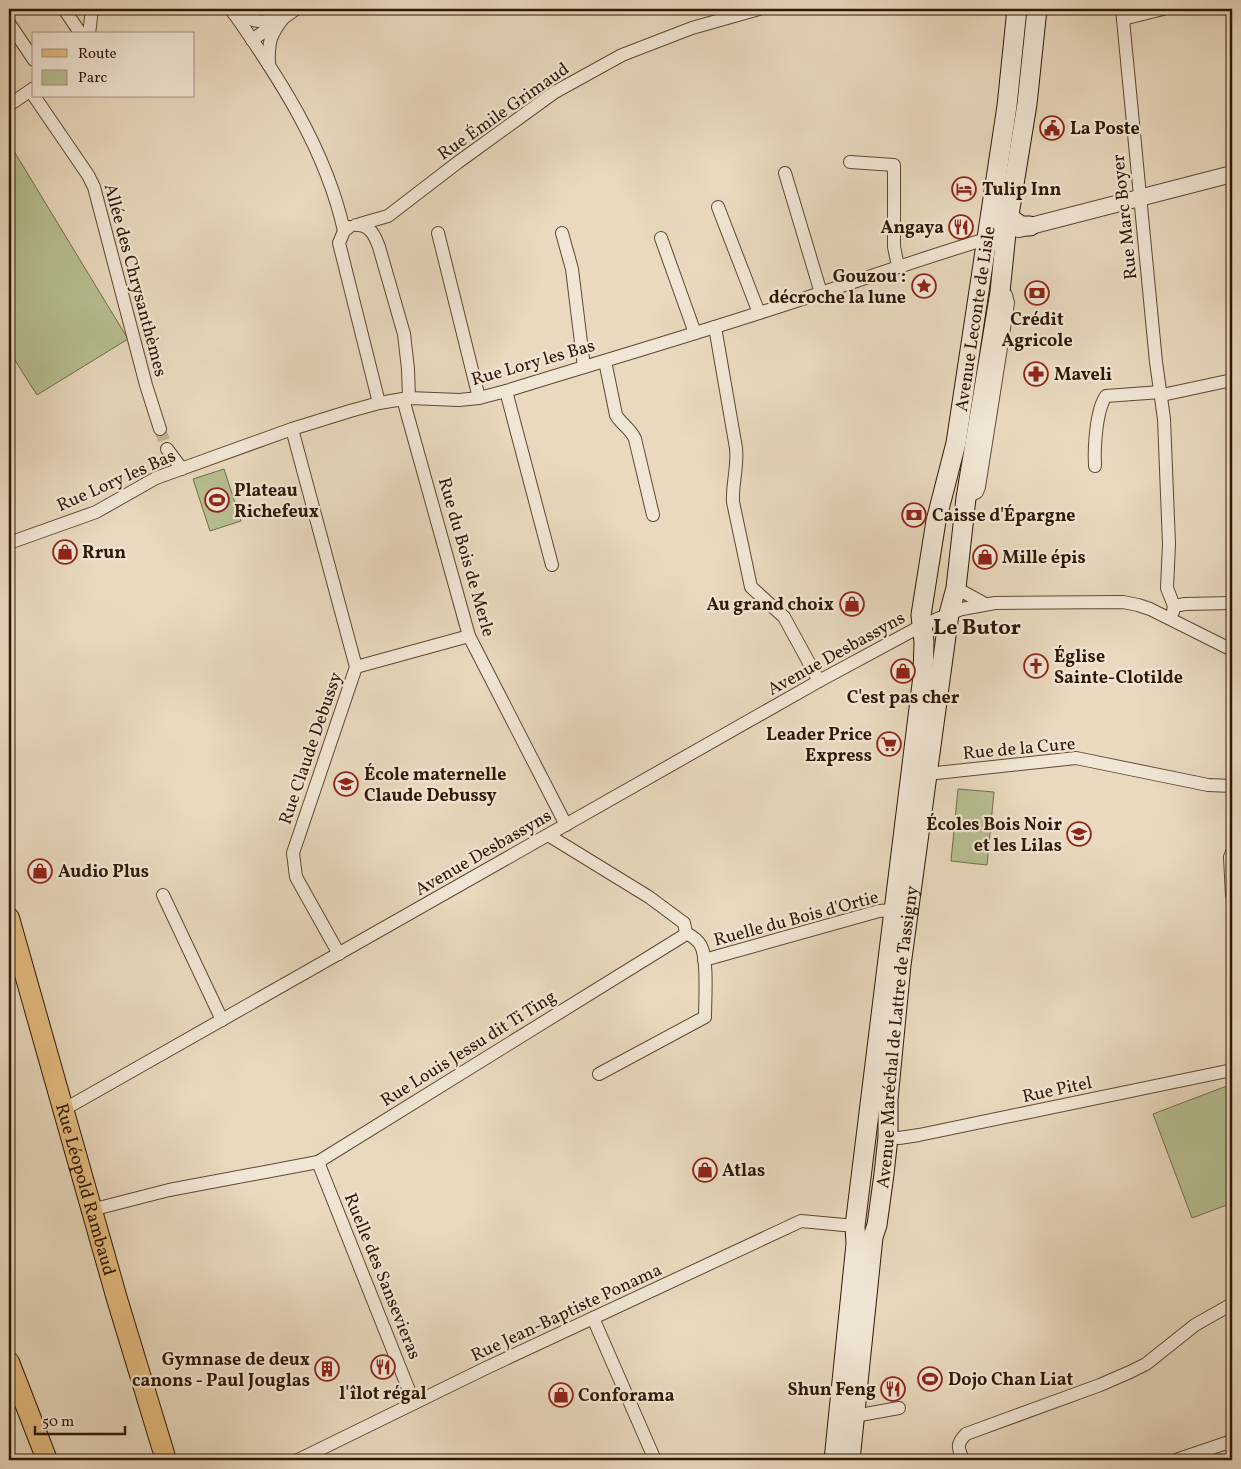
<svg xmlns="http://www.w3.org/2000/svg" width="1241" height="1469" font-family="Vollkorn,serif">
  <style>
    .green { fill: #b7bf91; stroke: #726c4a }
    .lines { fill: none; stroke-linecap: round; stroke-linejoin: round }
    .minor-tunnel { stroke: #c4b299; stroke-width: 12; stroke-dasharray: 12 6; stroke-linecap: butt }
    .minor-casing { stroke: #5d4832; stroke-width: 14 }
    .tertiary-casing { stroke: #5d4832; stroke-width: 18 }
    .secondary-casing { stroke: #2e1804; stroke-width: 21 }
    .primary-casing { stroke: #2e1804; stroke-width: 22 }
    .minor { stroke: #f1e6d5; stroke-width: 12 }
    .tertiary { stroke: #f1e6d5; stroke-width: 16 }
    .secondary { stroke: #f1e6d5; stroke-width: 19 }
    .primary { stroke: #e4bc7f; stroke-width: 20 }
    .labels { text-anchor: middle; stroke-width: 4.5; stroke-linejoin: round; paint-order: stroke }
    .street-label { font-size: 18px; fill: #2e1804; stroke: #f1e6d5 }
    .poi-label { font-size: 18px; font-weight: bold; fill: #2e1804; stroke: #f1e6d5; text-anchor: start }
    .district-label { font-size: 22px; font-weight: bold; fill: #2e1804; stroke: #f1e6d5 }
  </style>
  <rect width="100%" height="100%" fill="#e9d9be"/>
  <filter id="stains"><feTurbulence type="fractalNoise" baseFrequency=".004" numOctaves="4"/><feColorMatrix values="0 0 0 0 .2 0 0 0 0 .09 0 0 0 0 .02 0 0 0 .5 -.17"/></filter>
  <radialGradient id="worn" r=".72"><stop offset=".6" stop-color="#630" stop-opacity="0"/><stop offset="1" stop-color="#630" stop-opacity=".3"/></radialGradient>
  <g class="green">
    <polygon points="9,143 128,339 37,395 9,351"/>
    <polygon points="224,469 241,521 210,531 193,479"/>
    <polygon points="958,789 994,792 987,865 951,861"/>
    <polygon points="1232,1084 1232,1203 1192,1218 1153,1114"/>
  </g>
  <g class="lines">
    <polyline class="minor-tunnel" points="160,429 167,449"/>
    <g class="minor-casing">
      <g id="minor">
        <polyline points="64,9 81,34"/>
        <path d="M231,9C278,76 326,149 344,231"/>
        <polyline points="1122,9 1156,362 1164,419 1169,544 1167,588 1174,606"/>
        <path d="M234,14C250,20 261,24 277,19"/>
        <polyline points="1123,19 1163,9"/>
        <polyline points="9,23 34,60"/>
        <polyline points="89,34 92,9"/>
        <polyline points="252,40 296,9"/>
        <path d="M269,65C268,42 270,35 284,17"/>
        <polyline points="34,96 88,175 94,187 146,385 160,429"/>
        <polyline points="9,105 34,88"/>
        <polyline points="850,162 894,165 894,247 898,266"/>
        <polyline points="785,173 821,293"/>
        <polyline points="718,207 759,313"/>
        <polyline points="360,224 388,216 457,163 555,92 622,55 692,28 759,9"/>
        <path d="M356,225C370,224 375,236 379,247L404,334L408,369L409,398"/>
        <polyline points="349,227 344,231 339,243 379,403"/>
        <polyline points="438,233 479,398"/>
        <polyline points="562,233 572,269 584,367"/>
        <polyline points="661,238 695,333"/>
        <path d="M715,327L736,448C738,467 732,484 733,502L751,587L784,617L819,681"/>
        <path d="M605,361L616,415C621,424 631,429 635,439L653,515"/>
        <polyline points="506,391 552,565"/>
        <polyline points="1162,395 1232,380"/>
        <polyline points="403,399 469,636 566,825"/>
        <polyline points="292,429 356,667 293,853 296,877 339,954"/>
        <polyline points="167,449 182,469"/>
        <path d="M1095,466C1094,448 1096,410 1106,396L1161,392"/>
        <polyline points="966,498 977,492 979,487 1008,303 1006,295 1000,292"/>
        <path d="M9,543L96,512L156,478L292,429L350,411L379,403L409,398L459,400L479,398L506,391C590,365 675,340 759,313C835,289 910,262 986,239"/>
        <polyline points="956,588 985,604"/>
        <polyline points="1173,612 1174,606 1185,604 1232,603"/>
        <polyline points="356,667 469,636"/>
        <polyline points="927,774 1076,758 1208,785 1232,786"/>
        <polyline points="548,835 649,897 684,923 686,933"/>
        <polyline points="1232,852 1230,857 1232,895"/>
        <polyline points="163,895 222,1020"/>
        <polyline points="704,960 879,911 893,910"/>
        <path d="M599,1074L705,1017C705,1001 708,959 701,946C698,940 692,936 686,933"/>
        <polyline points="63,1110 819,681 921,626 949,614 962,609 995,603 1123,602 1138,605 1150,609 1232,650"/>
        <polyline points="888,1137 899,1138 919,1135 1232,1070"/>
        <polyline points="318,1162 414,1403"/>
        <polyline points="91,1210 169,1190 318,1162 683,936 686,933"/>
        <polyline points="593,1318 655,1460"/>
        <polyline points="854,1416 899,1408"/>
        <polyline points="298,1460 486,1368 801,1221 855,1226"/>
        <path d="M963,1460C958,1448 956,1444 966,1434L1100,1385L1130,1372L1146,1364L1195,1325L1232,1304"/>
        <polyline points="1176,1460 1232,1441"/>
      </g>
    </g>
    <g class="tertiary-casing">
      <polyline id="tertiary" points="1019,229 1232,174"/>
    </g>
    <g class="secondary-casing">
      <g id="secondary">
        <polyline points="1009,218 1021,226 1030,226"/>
        <path id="s1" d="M834,1460L856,1244L855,1226L923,676L924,642L921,615L936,521L956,443L1007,106L1017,9"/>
        <path id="s2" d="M850,1460L873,1237L877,1225L884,1174L888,1137V1099L901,965L949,614L956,588L966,498L1000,292L1006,233L1027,104L1037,9"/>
      </g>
    </g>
    <g class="primary-casing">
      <g id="primary">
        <path id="s3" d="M9,918L117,1299L166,1460"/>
        <polyline points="9,1362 47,1460"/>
      </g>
    </g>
    <use href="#minor" class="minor"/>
    <use href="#tertiary" class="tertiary"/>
    <use href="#secondary" class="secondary"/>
    <use href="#primary" class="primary"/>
  </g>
  <defs>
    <g id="civic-ring" transform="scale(1.25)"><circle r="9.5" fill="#f1e6d5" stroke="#8f2418" stroke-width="1.5"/><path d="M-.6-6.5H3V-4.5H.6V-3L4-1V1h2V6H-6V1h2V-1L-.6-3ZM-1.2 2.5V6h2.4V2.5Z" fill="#8f2418"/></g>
    <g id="hotel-ring" transform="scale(1.25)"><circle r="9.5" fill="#f1e6d5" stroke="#8f2418" stroke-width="1.5"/><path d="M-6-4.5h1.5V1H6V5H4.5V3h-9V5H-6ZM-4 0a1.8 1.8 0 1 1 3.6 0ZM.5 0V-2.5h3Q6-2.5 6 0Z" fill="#8f2418"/></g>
    <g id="restaurant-ring" transform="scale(1.25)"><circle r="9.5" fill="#f1e6d5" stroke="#8f2418" stroke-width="1.5"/><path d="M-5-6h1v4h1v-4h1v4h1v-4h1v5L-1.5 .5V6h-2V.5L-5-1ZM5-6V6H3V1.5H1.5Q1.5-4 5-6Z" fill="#8f2418"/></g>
    <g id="sight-ring" transform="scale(1.25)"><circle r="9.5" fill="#f1e6d5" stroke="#8f2418" stroke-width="1.5"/><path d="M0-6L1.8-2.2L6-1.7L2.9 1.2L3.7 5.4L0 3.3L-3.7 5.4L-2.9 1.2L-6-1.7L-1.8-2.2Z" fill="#8f2418"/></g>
    <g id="bank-ring" transform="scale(1.25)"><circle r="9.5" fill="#f1e6d5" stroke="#8f2418" stroke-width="1.5"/><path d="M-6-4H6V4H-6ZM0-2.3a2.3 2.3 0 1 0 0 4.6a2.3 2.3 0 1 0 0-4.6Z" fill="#8f2418"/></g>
    <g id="pharmacy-ring" transform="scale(1.25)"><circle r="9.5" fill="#f1e6d5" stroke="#8f2418" stroke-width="1.5"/><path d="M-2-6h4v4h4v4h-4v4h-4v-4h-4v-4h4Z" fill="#8f2418"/></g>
    <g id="stadium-ring" transform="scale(1.25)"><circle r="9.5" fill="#f1e6d5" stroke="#8f2418" stroke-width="1.5"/><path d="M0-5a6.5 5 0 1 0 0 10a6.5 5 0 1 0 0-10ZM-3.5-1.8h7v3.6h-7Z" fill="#8f2418"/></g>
    <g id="shop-ring" transform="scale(1.25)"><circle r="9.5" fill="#f1e6d5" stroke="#8f2418" stroke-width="1.5"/><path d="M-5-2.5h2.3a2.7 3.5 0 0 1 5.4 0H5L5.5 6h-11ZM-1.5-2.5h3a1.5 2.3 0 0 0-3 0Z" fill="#8f2418"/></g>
    <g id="church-ring" transform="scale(1.25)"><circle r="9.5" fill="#f1e6d5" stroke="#8f2418" stroke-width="1.5"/><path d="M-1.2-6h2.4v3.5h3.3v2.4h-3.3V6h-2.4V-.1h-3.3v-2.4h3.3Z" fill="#8f2418"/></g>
    <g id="supermarket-ring" transform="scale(1.25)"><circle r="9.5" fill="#f1e6d5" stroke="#8f2418" stroke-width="1.5"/><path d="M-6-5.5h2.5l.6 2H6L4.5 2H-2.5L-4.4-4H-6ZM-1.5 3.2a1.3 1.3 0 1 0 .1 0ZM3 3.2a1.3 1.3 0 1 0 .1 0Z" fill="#8f2418"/></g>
    <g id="school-ring" transform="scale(1.25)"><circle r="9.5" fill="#f1e6d5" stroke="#8f2418" stroke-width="1.5"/><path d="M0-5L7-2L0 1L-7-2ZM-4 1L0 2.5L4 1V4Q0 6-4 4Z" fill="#8f2418"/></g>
    <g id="building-ring" transform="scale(1.25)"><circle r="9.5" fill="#f1e6d5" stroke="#8f2418" stroke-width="1.5"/><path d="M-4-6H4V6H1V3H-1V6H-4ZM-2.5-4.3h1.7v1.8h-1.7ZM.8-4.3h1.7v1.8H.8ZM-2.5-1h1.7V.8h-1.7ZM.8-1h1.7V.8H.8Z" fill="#8f2418"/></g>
  </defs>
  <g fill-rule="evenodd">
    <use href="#civic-ring" x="1052" y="128"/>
    <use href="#hotel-ring" x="964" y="189"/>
    <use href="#restaurant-ring" x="961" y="227"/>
    <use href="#sight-ring" x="924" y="286"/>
    <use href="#bank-ring" x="1037" y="293"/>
    <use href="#pharmacy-ring" x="1036" y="374"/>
    <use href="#stadium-ring" x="217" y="500"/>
    <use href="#bank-ring" x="914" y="515"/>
    <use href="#shop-ring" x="65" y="552"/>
    <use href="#shop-ring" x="985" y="557"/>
    <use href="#shop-ring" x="852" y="604"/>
    <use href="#church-ring" x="1036" y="666"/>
    <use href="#shop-ring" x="903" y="671"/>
    <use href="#supermarket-ring" x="889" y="744"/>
    <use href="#school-ring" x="346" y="784"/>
    <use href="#school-ring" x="1079" y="834"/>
    <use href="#shop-ring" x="40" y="871"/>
    <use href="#shop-ring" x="705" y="1170"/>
    <use href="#restaurant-ring" x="383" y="1367"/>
    <use href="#building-ring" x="327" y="1369"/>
    <use href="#stadium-ring" x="930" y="1379"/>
    <use href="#restaurant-ring" x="893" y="1389"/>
    <use href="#shop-ring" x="561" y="1395"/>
  </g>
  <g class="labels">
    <g class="street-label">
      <text transform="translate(503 111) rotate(-35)" y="6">Rue Émile Grimaud</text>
      <text transform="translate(1124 217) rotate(-96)" y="6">Rue Marc Boyer</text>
      <text transform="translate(136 280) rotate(75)" y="6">Allée des Chrysanthèmes</text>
      <text dy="6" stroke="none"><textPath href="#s1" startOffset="1152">Avenue Leconte de Lisle</textPath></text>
      <text transform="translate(533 362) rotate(-16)" y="6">Rue Lory les Bas</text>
      <text transform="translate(116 480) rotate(-24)" y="6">Rue Lory les Bas</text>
      <text transform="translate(467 557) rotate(74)" y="6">Rue du Bois de Merle</text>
      <text transform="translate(836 653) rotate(-29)" y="6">Avenue Desbassyns</text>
      <text transform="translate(310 748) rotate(-71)" y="6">Rue Claude Debussy</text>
      <text transform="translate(1019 748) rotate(-5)" y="6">Rue de la Cure</text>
      <text transform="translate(483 852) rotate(-30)" y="6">Avenue Desbassyns</text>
      <text transform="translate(796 918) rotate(-15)" y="6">Ruelle du Bois d'Ortie</text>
      <text dy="6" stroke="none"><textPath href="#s2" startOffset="426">Avenue Maréchal de Lattre de Tassigny</textPath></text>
      <text transform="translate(468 1048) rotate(-32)" y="6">Rue Louis Jessu dit Ti Ting</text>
      <text transform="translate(1057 1089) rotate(-12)" y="6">Rue Pitel</text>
      <text dy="6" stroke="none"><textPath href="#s3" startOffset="282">Rue Léopold Rambaud</textPath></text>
      <text transform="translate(383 1276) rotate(68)" y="6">Ruelle des Sansevieras</text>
      <text transform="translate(566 1312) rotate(-25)" y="6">Rue Jean-Baptiste Ponama</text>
    </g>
    <g class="poi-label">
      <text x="1070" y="134">La Poste</text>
      <text x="982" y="195">Tulip Inn</text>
      <text x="944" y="233" text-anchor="end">Angaya</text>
      <text x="906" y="282" text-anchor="end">Gouzou :<tspan x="906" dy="21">décroche la lune</tspan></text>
      <text x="1037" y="325" text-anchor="middle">Crédit<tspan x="1037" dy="21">Agricole</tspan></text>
      <text x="1054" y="380">Maveli</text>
      <text x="234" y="496">Plateau<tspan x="234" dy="21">Richefeux</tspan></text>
      <text x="932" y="521">Caisse d'Épargne</text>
      <text x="82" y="558">Rrun</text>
      <text x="1002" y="563">Mille épis</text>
      <text x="834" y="610" text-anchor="end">Au grand choix</text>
      <text x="1054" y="662">Église<tspan x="1054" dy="21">Sainte-Clotilde</tspan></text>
      <text x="903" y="703" text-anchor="middle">C'est pas cher</text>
      <text x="872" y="740" text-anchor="end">Leader Price<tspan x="872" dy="21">Express</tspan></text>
      <text x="364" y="780">École maternelle<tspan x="364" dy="21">Claude Debussy</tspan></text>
      <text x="1062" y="830" text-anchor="end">Écoles Bois Noir<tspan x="1062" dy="21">et les Lilas</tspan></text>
      <text x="58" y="877">Audio Plus</text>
      <text x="722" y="1176">Atlas</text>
      <text x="310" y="1365" text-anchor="end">Gymnase de deux<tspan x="310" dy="21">canons - Paul Jouglas</tspan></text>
      <text x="948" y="1385">Dojo Chan Liat</text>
      <text x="876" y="1395" text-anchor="end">Shun Feng</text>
      <text x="383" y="1399" text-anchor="middle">l'îlot régal</text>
      <text x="578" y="1401">Conforama</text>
    </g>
    <g class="district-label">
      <text x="977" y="634">Le Butor</text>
    </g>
  </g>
  <rect width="1241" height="1469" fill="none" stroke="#e9d9be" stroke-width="30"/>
  <rect x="10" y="10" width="1221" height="1449" fill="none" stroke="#2e1804" stroke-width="2.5"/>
  <rect x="15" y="15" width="1211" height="1439" fill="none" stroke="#2e1804"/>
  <rect x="32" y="32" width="162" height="65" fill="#f1e6d5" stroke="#a39481"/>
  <rect x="42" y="49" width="25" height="8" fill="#e4bc7f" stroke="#a39481"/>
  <text x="78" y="58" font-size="15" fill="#2e1804">Route</text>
  <rect x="42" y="70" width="25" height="15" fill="#b7bf91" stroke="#a39481"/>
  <text x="78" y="82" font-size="15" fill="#2e1804">Parc</text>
  <path d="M35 1426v8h90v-8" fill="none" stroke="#2e1804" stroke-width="2.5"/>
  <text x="42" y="1426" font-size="15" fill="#2e1804" stroke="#f1e6d5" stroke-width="4" paint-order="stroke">50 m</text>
  <rect width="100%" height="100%" filter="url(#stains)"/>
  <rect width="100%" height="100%" fill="url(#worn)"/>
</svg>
